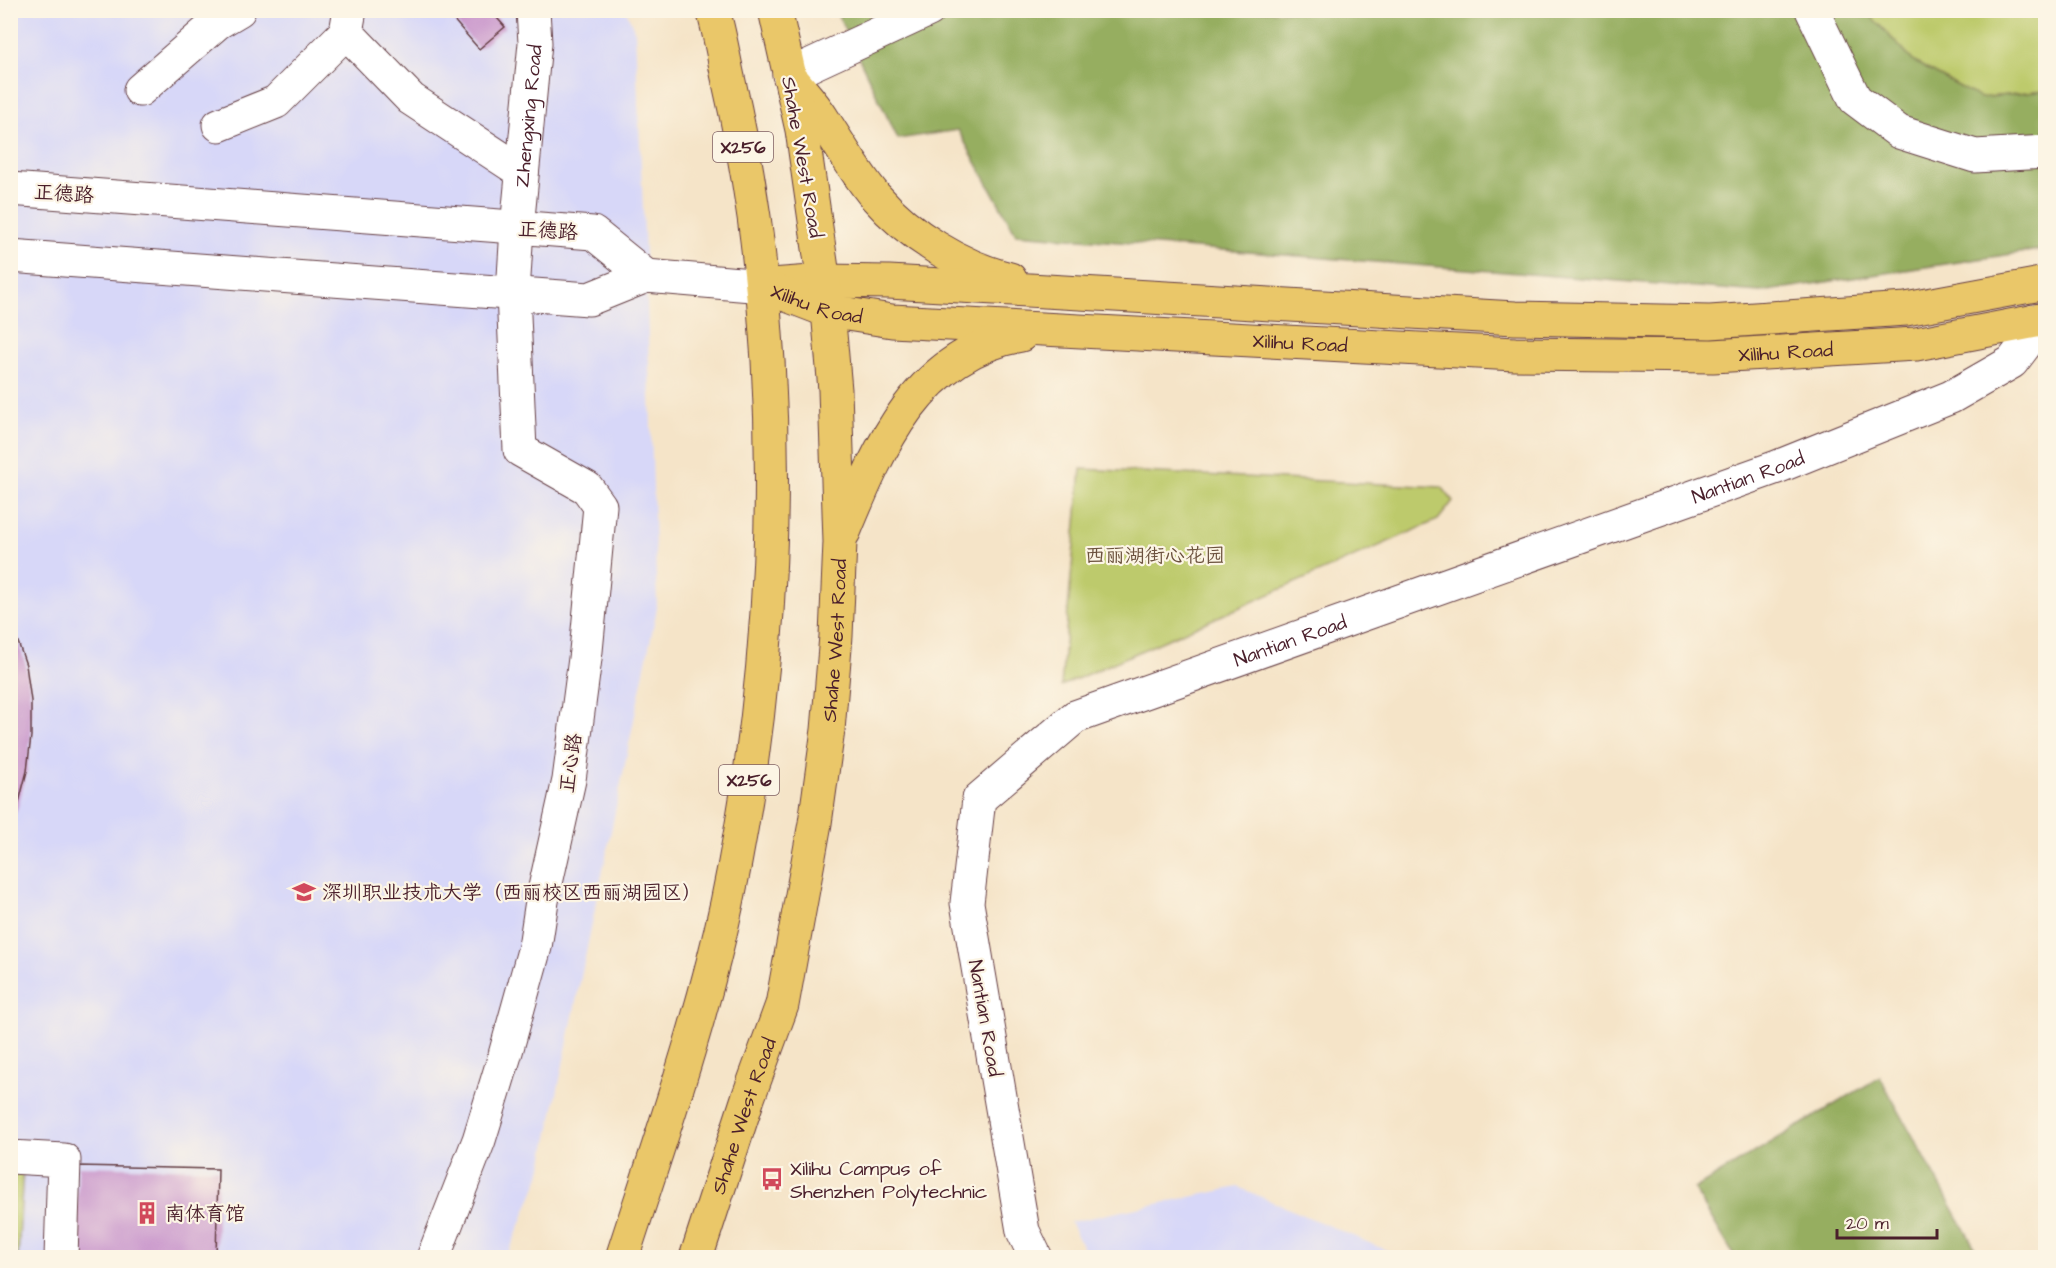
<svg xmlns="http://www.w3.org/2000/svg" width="2056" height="1268" font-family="'Architects Daughter','LXGW WenKai TC',sans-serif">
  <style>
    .built { fill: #d7d7f8 }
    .green { fill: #bdca6c; stroke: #84744c; stroke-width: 1.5 }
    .forest { fill: #96ae60; stroke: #706646; stroke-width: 1.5 }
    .building { fill: #c58fca }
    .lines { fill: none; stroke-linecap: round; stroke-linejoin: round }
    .minor-casing { stroke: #643d43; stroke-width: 35 }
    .major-casing { stroke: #643d43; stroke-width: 35 }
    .minor { stroke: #fff; stroke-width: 33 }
    .major { stroke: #eac769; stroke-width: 33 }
    .labels { text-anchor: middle; stroke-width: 4.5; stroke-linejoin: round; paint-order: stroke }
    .shield { fill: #fcf5e5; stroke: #7f5f63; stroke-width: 1.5 }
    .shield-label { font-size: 18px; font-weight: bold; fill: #4a1f2b }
    .street-label { font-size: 20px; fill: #4a1f2b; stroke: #fcf5e5 }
    .park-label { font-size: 20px; fill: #6c523e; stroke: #fcf5e5 }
    .poi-label { font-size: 20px; fill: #4a1f2b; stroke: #fcf5e5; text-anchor: start }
  </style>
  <rect width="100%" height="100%" fill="#fcf5e5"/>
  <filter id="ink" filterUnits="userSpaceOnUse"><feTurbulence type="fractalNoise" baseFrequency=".0167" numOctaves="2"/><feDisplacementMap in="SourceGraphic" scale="12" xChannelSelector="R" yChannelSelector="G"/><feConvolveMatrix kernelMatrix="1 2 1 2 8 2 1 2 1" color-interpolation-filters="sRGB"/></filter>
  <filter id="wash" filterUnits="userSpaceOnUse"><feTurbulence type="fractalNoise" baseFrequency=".008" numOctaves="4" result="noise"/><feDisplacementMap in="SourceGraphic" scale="24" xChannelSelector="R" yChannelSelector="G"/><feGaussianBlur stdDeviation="1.35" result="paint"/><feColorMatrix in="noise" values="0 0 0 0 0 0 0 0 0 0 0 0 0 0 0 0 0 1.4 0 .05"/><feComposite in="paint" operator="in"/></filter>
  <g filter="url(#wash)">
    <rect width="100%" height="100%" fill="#f5e4c8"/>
    <g class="built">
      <polygon points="626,10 635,32 646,276 657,608 540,1176 507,1257 11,1257 10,11"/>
      <polygon points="1238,1187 1402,1257 1088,1257 1070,1222"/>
    </g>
    <g class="green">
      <polygon points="1866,11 2045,11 2045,91 1980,98 1914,62"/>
      <polygon points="1081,469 1442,487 1453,501 1438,520 1061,686"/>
      <polygon points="10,1170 23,1170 18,1257 11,1257"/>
    </g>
    <g class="forest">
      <polygon points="836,11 1866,11 1914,62 1980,98 2045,91 2045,249 1760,292 1016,234 958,130 898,139"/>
      <polygon points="1880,1077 1980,1257 1735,1257 1694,1189"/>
    </g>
    <g id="blocks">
      <g class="building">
        <polygon points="445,10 490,10 505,27 479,49"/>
        <polygon points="10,619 26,665 31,701 31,736 27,771 18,806 11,824"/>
        <polygon points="78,1166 218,1169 216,1258 76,1258"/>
      </g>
    </g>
  </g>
  <g filter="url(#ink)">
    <use href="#blocks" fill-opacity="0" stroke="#643d43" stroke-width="1.5"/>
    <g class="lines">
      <g class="minor-casing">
        <g id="minor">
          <polyline points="350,10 346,32 411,99 522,172"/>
          <polyline points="1812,10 1855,99 1899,132 1975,156 2046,152"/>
          <polyline points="789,75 929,10"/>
          <polyline points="140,90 217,23 239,10"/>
          <polyline points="219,125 276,102 346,32"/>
          <polyline points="10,189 593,233 646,276"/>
          <polyline points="10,256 589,299 646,276 763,286"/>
          <polyline points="10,1157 64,1160 61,1258"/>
          <path id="s1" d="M433,1258L479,1140L505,1055L535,947L542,901L569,780L586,651L600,506L587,488L520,450L513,293L517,228L535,43L533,10"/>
          <path id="s2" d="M1036,1258L1023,1231L967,903L979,799L1075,717L1777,467L1951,397L2012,362L2028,341L2034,321"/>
        </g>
      </g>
      <g class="major-casing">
        <g id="major">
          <path d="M795,83C805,95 815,106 823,119C840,145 855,172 875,196C909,235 960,267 1010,279"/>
          <polyline points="771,285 825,281 889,282 1515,318 1710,322 1906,309 2046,283"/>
          <path id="s3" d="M763,286L828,311L892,321L1515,354L1713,356L1916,344L2046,319"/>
          <path d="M844,532C880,445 918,354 1021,335"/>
          <path d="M622,1258C660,1140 701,1024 727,903C774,678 785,445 754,217C747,168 738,121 727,73C723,52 719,31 713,10"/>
          <path id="s4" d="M696,1258L748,1098L782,1005L815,823L828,730L836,636L840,542L835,390L828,311L802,130L775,10"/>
        </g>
      </g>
      <use href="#minor" class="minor"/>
      <use href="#major" class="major"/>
    </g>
  </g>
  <defs>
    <g id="university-bare" transform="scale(1.8)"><path d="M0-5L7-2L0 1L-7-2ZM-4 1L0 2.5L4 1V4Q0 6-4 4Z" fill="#d1495b" stroke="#fcf5e5" stroke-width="2.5" paint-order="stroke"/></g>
    <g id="bus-bare" transform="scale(1.8)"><path d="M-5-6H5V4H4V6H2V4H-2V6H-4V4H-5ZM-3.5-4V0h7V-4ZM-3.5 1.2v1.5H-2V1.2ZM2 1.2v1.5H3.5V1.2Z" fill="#d1495b" stroke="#fcf5e5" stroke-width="2.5" paint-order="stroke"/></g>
    <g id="building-bare" transform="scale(1.8)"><path d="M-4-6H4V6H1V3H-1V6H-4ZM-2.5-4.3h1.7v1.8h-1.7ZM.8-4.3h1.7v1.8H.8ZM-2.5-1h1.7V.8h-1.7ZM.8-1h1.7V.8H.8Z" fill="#d1495b" stroke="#fcf5e5" stroke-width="2.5" paint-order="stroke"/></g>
  </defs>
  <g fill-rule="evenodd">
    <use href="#university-bare" x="304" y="892"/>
    <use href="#bus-bare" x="772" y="1179"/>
    <use href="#building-bare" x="147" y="1213"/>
  </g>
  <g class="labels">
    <g class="shield">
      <rect x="713" y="132" width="60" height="30" rx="4.5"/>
      <rect x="719" y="765" width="60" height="30" rx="4.5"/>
    </g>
    <g class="shield-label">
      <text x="743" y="153">X256</text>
      <text x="749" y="786">X256</text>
    </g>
    <g class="street-label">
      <text dy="7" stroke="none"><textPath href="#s1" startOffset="1208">Zhengxing Road</textPath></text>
      <text transform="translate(803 157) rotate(80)" y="7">Shahe West Road</text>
      <text transform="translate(64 193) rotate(4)" y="7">正德路</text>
      <text transform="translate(548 230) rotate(4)" y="7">正德路</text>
      <text dy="7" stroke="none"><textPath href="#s3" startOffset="57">Xilihu Road</textPath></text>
      <text dy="7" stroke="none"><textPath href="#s3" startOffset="543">Xilihu Road</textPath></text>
      <text dy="7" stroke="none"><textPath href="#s3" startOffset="1029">Xilihu Road</textPath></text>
      <text dy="7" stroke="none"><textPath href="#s2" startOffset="1308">Nantian Road</textPath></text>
      <text dy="7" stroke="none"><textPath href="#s4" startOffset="636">Shahe West Road</textPath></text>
      <text dy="7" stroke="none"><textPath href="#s2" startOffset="822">Nantian Road</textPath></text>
      <text transform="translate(570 763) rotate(-82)" y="7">正心路</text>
      <text transform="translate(986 1018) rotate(80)" y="7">Nantian Road</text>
      <text dy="7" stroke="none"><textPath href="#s4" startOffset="150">Shahe West Road</textPath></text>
    </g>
    <g class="park-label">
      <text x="1155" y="562">西丽湖街心花园</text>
    </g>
    <g class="poi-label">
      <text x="322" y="899">深圳职业技术大学（西丽校区西丽湖园区）</text>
      <text x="790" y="1175">Xilihu Campus of<tspan x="790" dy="23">Shenzhen Polytechnic</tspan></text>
      <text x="165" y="1220">南体育馆</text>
    </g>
  </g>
  <rect width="2056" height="1268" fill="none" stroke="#fcf5e5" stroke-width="36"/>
  <path d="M1837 1229v9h100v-9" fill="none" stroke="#4a1f2b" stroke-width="3"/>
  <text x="1846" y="1229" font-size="18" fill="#4a1f2b" stroke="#fcf5e5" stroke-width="4.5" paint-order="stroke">20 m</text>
</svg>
